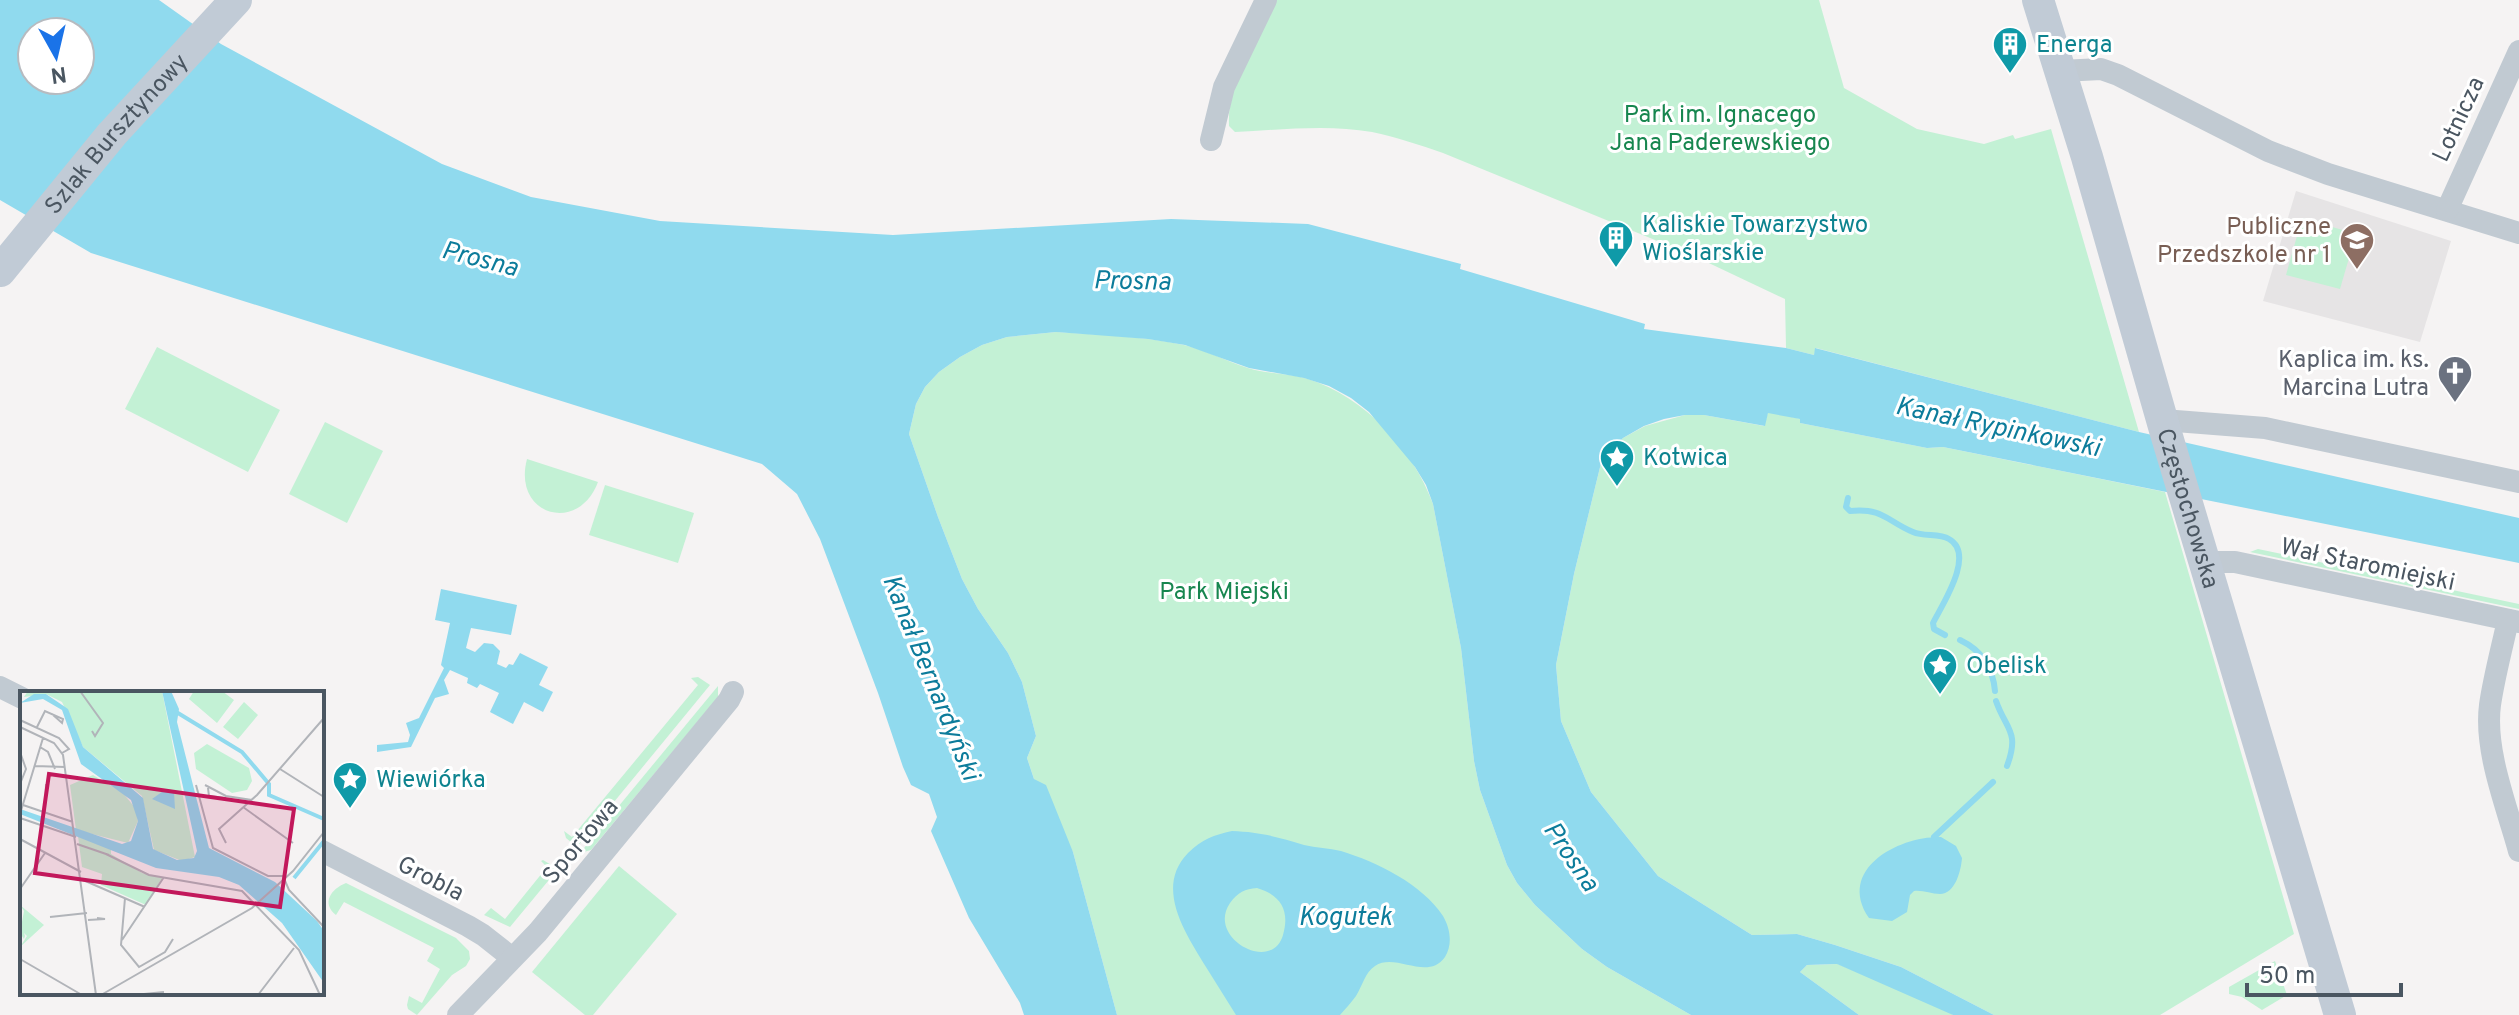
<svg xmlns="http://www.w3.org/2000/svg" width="2519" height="1015" font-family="Overpass,sans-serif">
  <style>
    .education { fill: #e6e4e5 }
    .green { fill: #c3f1d5 }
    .water { fill: #90daee; fill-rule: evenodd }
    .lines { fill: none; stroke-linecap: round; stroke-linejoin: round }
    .stream { stroke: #90daee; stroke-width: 6 }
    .street { stroke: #c1cad2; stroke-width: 22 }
    .secondary { stroke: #c1cbd6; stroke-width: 32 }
    .labels { text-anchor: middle; stroke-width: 6; stroke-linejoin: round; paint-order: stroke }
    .culture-label { font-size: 24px; fill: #0d838f; stroke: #fff; text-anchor: start }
    .park-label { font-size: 24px; fill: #17864f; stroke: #fff }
    .street-label { font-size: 24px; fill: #4a5661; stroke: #fff }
    .education-label { font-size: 24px; fill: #785e54; stroke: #fff; text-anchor: end }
    .worship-label { font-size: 24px; fill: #5b616d; stroke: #fff; text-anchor: end }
    .water-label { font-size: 26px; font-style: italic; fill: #0c7c9b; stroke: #fff }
    .inset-river { fill: none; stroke: #90daee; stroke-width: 4 }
    .inset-road { fill: none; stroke: #b1b4b9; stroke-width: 2 }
    .view { fill: #c2185b; fill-opacity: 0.15; stroke: #c2185b; stroke-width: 4 }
    .inset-edge { fill: none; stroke: #4a5661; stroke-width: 4 }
  </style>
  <rect width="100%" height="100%" fill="#f5f3f3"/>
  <polygon class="education" points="2296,191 2451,241 2420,342 2263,301"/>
  <g class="green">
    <path d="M1274,0H1819L1844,88L1917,129L1984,144L2013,135L2015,139L2051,129L2139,432L1816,348L1814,355L1786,348L1785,299L1694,256L1443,153C1420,145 1396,137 1372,132C1327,124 1280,130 1235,132L1229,126C1227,81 1254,40 1274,0Z"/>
    <polygon points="2302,218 2356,234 2340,289 2286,275"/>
    <path d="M1056,332C1099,335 1142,336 1184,345C1206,350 1226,361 1248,368C1267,374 1288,373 1308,379C1365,397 1413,449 1433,504L1461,648L1474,761L1480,790L1507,865L1517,883L1535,905L1582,949L1607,967L1691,1015H1117L1073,852L1034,779L1027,758L1036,736L1022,682L1008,653L978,609L962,579L938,517L909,434L916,404L925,387L939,372L960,357L982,345L1007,337Z"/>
    <polygon points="157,347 280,410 248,472 125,409"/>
    <polygon points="1768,412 1801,419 1800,423 1927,448 1943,447 2165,492 2294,934 2160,1015 1994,1015 1901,967 1835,945 1797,934 1752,935 1658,876 1591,792 1561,721 1556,665 1574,574 1602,459 1623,438 1645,426 1685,415 1704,415 1764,426"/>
    <polygon points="325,422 383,451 347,523 289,494"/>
    <path d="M527,459L598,482C578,535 512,515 527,459Z"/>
    <polygon points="605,485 694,513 678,563 589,535"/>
    <polygon points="2258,549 2519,604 2519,609 2250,552"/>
    <polygon points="698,677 710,685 577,847 566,838 564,831 572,837 698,685 691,678"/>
    <polygon points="718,686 718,697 591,850 580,853"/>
    <polygon points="543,860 558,869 510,927 484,915 491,908 505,919 547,867 541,861"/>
    <polygon points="619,866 677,914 593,1015 585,1015 532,972"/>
    <path d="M346,883L456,938L469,951L470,959L466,966L452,975L417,1015L408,1009L407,1005L409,996L422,1003L440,969L427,961L434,948L344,902L336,915C321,903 331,889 346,883Z"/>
    <polygon points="2275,961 2287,995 2262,1010 2242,997 2229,994 2229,987"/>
    <polygon points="1838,964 1944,1009 1953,1015 1859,1015 1800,972 1807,965"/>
  </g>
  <g class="water">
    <path d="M0,0H159L221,44L442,164L531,197L660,221L893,235L1171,219L1308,224L1461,264L1460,269L1645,324L1644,329L1786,348L1814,355L1815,348L2139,432L2519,518V563L1943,447L1927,448L1800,423V419L1768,413L1765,426L1704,415H1685L1664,419L1644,426L1623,438L1602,459L1574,574L1556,665L1561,721L1591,792L1658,876L1752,935L1797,934L1835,945L1901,967L1994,1015H1953L1837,964L1807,965L1800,972L1859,1015H1691L1607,967L1582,949L1535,905L1517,883L1507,865L1480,790L1474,761L1461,648L1433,504L1426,485L1415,467L1369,412L1351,398L1329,386L1304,378L1249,368L1185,345L1148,339L1056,332L1007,337L982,345L960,357L939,372L925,387L916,404L909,434L938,517L962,579L978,609L1008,653L1022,682L1036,736L1027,758L1034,779L1046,785L1073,852L1117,1015H1024L1020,1003L969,918L931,831L937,817L929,794L911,785L903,767L878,693L820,539L797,494L762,464L91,253L0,200ZM32,32H80V80H32Z"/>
    <polygon points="441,589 517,605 511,635 471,628 466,648 475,652 484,643 493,644 500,651 497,664 506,668 509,664 513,665 520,653 548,667 539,685 553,692 543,712 524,702 513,724 490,712 499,693 480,684 477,688 467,683 468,678 450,670 444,680 449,694 435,698 411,747 377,752 377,745 408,742 410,735 406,723 419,718 444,668 441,665 450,623 435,620"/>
    <path d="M1232,831C1260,832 1278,837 1304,845C1316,848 1329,848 1341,851C1377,862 1422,884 1443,916C1450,928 1453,944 1445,957C1427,982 1396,952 1375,966C1365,972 1362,987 1356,996C1351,1003 1345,1009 1340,1015H1236C1226,999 1216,983 1206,967C1186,934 1154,888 1188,853C1202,839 1214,835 1232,831ZM1257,888C1281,895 1290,911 1283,935C1272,974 1206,938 1230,903C1238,892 1245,889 1257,888Z"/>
    <path d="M1941,837L1956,846L1962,858C1961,871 1955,894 1940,894C1931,894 1923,890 1914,891L1910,895L1907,912L1892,921L1869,918C1836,869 1899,836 1941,837Z"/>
  </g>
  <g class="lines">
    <g class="stream">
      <path d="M1848,498L1846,507L1850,511C1884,508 1885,520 1913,532C1924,537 1939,533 1949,539C1976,554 1942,605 1933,623L1934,629L1945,635"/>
      <path d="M1960,640C1981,650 1993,668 1995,691"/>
      <path d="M1996,701C2006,730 2020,731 2007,766"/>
      <polyline points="1934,837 1993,782"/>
    </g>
    <g class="street">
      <polyline points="2061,71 2101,69 2118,75 2268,151 2328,174 2519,233"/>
      <polyline points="1211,140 1224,87 1266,0"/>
      <polyline points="2447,210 2519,51"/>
      <polyline points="2163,420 2265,428 2519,482"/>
      <polyline points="2206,565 2217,562 2235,562 2519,622"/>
      <path d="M2508,620C2502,648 2494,677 2490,705C2484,751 2507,807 2519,851"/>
      <polyline points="0,687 22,698"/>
      <polyline points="322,851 468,926 483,935 512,958"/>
      <polyline points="458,1015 538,932 729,700 733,692"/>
    </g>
    <g class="secondary">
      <path id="s1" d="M2038,0L2087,157L2165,430L2340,1015"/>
      <path id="s2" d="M0,271L112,134L236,0"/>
    </g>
  </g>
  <defs>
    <g id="building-pin" transform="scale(1.8)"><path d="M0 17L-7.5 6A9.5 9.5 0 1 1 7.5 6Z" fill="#0f9aa8" stroke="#fff"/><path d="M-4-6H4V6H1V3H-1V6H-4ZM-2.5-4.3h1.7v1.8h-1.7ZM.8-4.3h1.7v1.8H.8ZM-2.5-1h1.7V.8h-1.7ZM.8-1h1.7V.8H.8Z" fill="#fff"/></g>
    <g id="school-pin" transform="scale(1.8)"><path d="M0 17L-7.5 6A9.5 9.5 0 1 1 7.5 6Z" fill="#8d6e63" stroke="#fff"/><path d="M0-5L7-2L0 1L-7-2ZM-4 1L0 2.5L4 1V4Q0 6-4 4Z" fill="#fff"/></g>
    <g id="church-pin" transform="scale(1.8)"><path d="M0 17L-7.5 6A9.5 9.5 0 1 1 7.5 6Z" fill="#6b7280" stroke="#fff"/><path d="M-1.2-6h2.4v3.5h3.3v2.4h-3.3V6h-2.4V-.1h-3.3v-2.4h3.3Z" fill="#fff"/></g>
    <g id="sight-pin" transform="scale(1.8)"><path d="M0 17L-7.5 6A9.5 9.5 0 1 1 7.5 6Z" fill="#0f9aa8" stroke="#fff"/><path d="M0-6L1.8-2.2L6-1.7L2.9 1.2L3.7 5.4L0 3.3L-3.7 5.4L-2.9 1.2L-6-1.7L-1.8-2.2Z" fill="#fff"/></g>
  </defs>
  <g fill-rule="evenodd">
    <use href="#building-pin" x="2010" y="44"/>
    <use href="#building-pin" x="1616" y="238"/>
    <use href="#school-pin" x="2357" y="240"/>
    <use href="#church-pin" x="2455" y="373"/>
    <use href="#sight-pin" x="1617" y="457"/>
    <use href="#sight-pin" x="1940" y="665"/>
    <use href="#sight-pin" x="350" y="779"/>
  </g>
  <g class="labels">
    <g class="culture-label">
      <text x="2036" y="52">Energa</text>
      <text x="1642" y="232">Kaliskie Towarzystwo<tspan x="1642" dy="28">Wioślarskie</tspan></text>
      <text x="1643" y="465">Kotwica</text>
      <text x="1966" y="673">Obelisk</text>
      <text x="376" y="787">Wiewiórka</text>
    </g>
    <g class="park-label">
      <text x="1720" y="122">Park im. Ignacego<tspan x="1720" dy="28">Jana Paderewskiego</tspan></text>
      <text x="1224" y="599">Park Miejski</text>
    </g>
    <g class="street-label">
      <text transform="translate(2458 119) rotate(-65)" y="8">Lotnicza</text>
      <text dy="8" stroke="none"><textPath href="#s2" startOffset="180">Szlak Bursztynowy</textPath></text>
      <text dy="8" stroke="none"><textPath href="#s1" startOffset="530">Częstochowska</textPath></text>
      <text transform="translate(2368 564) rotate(12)" y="8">Wał Staromiejski</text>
      <text transform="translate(580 841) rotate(-50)" y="8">Sportowa</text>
      <text transform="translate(431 878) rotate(27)" y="8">Grobla</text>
    </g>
    <g class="education-label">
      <text x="2331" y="234">Publiczne<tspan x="2331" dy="28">Przedszkole nr 1</tspan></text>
    </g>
    <g class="worship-label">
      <text x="2429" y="367">Kaplica im. ks.<tspan x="2429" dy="28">Marcina Lutra</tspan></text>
    </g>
    <g class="water-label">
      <text transform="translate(480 258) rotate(14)" y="9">Prosna</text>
      <text transform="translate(1132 280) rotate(1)" y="9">Prosna</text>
      <text transform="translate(1998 426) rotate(12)" y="9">Kanał Rypinkowski</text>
      <text transform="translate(932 677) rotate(68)" y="9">Kanał Bernardyński</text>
      <text transform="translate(1572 856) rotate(56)" y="9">Prosna</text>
      <text x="1345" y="925">Kogutek</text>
    </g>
  </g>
  <g transform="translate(20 691)">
    <rect width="304" height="304" fill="#f5f3f3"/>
    <path d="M8,0H142L175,166L162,170L134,159L122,105L63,56L42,11L26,3L4,6ZM174,0H202L214,9L197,32L169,8ZM224,11L238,24L218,48L203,36ZM187,53L229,77L232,90L227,99L212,102L176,78L174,62ZM73,84L103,102L116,118L118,130L108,152L56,139L50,94ZM58,145L91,158V163L122,182L142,187L126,214L81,194L82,183L62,176ZM0,214L24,234L0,256L7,245L4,242L5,245L4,248L0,242L4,220Z" fill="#c3f1d5"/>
    <path d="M142,0H151L159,18L157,31L189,157L255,191L297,230L304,240V292L262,232L219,194L199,186L136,177L0,123V118L102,153L111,150L118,130L111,109L61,73L42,19L23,8L0,12L14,3H26L48,18L63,56L123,107L133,158L157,169L174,167L177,160ZM146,98L154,101L155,118L132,108Z" fill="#90daee"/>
    <path class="inset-river" d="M153,19L222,61L249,93V104L304,128M274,187L304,150"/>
    <path class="inset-road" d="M60,0L83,32L75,45L72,40M0,29L39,47L49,58L42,62M0,36L34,52L43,64L76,304M17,36L25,20L43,28L42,32L32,23M20,56L28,61L35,78M0,61L6,78L0,93M15,75L45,76M260,78L304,106M176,94L193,157L248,185H263L269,199L304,236M185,94L206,105L232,109M188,97L189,105L206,107M3,114L53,131M223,116L273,152M25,122L26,93M0,123L23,47M0,127L56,146M0,148L61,181M206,152L199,138L237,104L304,27M57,153L89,164M86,163L129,184L222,200L279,259L300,304M63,189L125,216M0,198L25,162M105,207L101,254L119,276L145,261L153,248M30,226L67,222M68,229L85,228L77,227M102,249L144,186M0,268L62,304M81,304L232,217L273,180L304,141M114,304L144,301M238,304L274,257"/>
    <path class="view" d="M29,83L274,118L260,216L15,182Z"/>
    <rect width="304" height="304" class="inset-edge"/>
  </g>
  <g transform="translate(56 56) rotate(172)"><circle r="38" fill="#ffffff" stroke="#b7bbc0" stroke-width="2"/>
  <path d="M0-6L14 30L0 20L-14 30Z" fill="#1a73e8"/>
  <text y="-12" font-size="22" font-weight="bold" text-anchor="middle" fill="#4a5661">N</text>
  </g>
  <path d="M2247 983v12h154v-12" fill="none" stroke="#4a5661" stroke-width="4"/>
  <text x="2259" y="983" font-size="24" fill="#4a5661" stroke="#ffffff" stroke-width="6" paint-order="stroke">50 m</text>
</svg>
